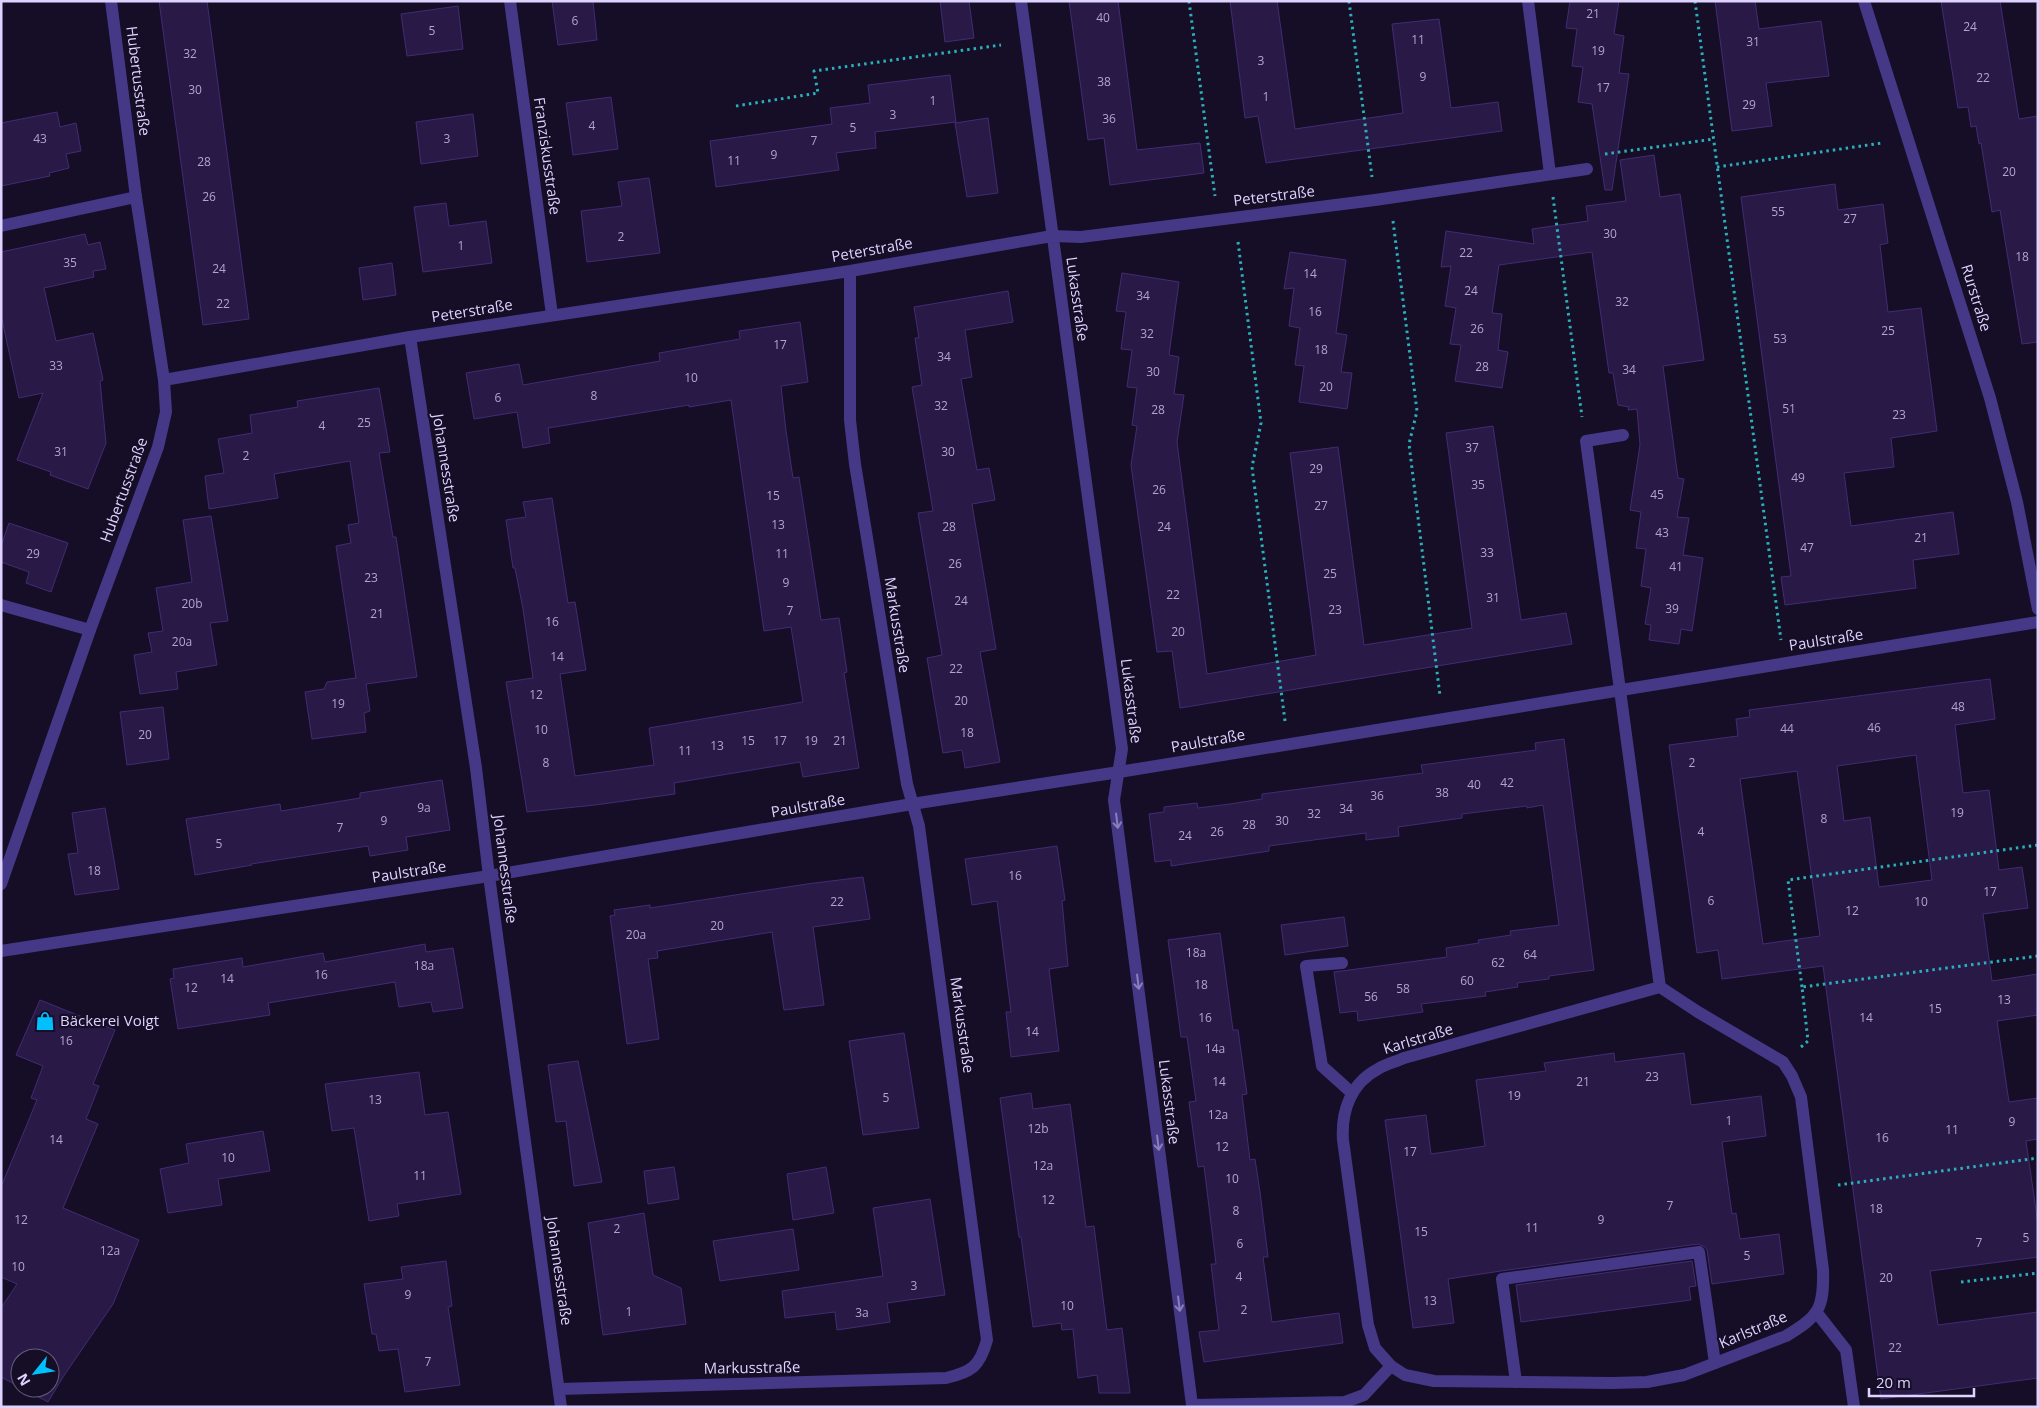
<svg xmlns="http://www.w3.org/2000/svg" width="2039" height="1408" font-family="'Open Sans',sans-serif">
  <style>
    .building { fill: #291947; stroke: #432b74; fill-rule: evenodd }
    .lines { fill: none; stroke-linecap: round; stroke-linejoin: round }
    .path { stroke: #2bb0bb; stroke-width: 3; stroke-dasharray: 2.5 4; stroke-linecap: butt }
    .service { stroke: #453886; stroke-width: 12 }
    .minor { stroke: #453886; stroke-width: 12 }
    .oneway { stroke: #8a7ebc }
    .labels { text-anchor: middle; stroke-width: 4.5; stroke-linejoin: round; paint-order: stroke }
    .number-label { font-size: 12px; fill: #b1a4d1 }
    .street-label { font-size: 15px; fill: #ded3ff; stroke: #150e26 }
    .poi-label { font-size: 15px; fill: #ded3ff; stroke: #150e26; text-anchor: start }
  </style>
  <rect width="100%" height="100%" fill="#150e26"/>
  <g class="building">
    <polygon points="159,1 207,1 249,319 203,325"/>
    <polygon points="552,1 593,1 597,40 558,45"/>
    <polygon points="940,1 969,1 974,38 945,42"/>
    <polygon points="1069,1 1118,1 1137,150 1200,143 1204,173 1110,185 1104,138 1088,140"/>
    <polygon points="1230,1 1277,1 1295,129 1403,113 1392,24 1439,19 1451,108 1498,102 1502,131 1266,163 1258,116 1245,118"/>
    <polygon points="1570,1 1619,1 1614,34 1624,36 1619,73 1629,74 1612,190 1605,190 1592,104 1578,102 1583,67 1572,66 1577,29 1566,28"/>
    <polygon points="1715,1 1755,1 1759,29 1821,21 1829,76 1766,83 1772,126 1732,131"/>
    <polygon points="1941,1 2000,1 2019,119 2038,116 2038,342 2022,344 2000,210 1992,212 1981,143 1979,144 1976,126 1971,127 1968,107 1958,108"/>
    <polygon points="458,6 463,49 407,56 401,14"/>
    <polygon points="950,75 956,122 875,132 876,148 836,153 839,170 716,187 710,141 832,124 830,108 870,103 868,85"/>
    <polygon points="611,97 618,149 573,155 566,103"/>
    <polygon points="57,112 60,127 76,123 81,151 66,154 69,168 49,173 50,176 1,186 1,123"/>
    <polygon points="473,114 478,156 421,164 416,122"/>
    <polygon points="988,118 998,193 967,197 955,123"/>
    <polygon points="1654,155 1660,197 1680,194 1704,360 1663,366 1678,478 1684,479 1677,517 1689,518 1683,555 1703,558 1692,631 1681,629 1679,644 1649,640 1651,625 1645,624 1651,588 1641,586 1646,549 1636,548 1641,512 1630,510 1640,445 1637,409 1628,410 1629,407 1618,405 1613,373 1609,373 1592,252 1499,265 1492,313 1502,314 1498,350 1508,352 1502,388 1455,381 1461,345 1450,344 1456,308 1445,306 1451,266 1441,267 1446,231 1534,244 1532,229 1588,221 1586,206 1626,201 1620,160"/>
    <polygon points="649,178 660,253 587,262 581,211 622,206 618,182"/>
    <polygon points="1835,184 1838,210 1883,204 1888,243 1880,245 1888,312 1921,308 1937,431 1891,438 1894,467 1844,473 1851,526 1953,512 1959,554 1913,560 1916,588 1785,605 1781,577 1791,576 1741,197"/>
    <polygon points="446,203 449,226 486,221 492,263 423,272 414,207"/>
    <polygon points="85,234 88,245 100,242 106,269 93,271 94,277 44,288 56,341 93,333 103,380 100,381 106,443 88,489 50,475 51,472 17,460 43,393 19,398 1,315 1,252"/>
    <polygon points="1290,252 1346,260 1336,333 1347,335 1341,372 1352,373 1347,409 1299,402 1304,366 1295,365 1300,328 1289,326 1294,288 1284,289"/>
    <polygon points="392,263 396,295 363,300 359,268"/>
    <polygon points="1122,273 1179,282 1169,355 1179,357 1174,394 1184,395 1177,442 1207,674 1316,655 1290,453 1338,447 1364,645 1472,628 1446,433 1493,426 1521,620 1566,613 1572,644 1180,708 1172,651 1157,652 1131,465 1137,426 1132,425 1137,388 1127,387 1132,350 1121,349 1126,312 1116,311"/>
    <polygon points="1008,291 1013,322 965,330 972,377 961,379 977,470 989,468 995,500 972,504 996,649 980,652 1000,762 965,768 962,750 943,753 927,658 942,655 918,513 933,511 912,387 922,385 915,338 919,338 914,307"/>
    <polygon points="800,322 808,382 781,386 786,431 793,478 799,477 821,620 839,618 847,672 844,673 859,768 803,777 800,762 674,783 675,794 595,805 527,812 506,682 533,678 523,609 515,568 513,568 506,520 526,517 523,502 552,498 568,603 575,602 586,670 560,674 575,776 654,765 649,728 803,702 791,627 764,631 731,400 689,407 689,405 548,428 550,443 523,448 517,412 474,419 466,373 519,364 523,385 660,361 659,353 740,339 739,331"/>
    <polygon points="379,388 390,452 379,453 393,537 396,537 417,677 366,684 370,711 364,713 366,732 312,739 305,692 324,689 327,682 356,678 336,546 351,543 348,525 359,523 350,461 274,474 278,498 209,509 205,476 224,473 218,439 252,433 250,415 298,407 297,401"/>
    <polygon points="211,516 228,621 210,623 217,665 176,672 178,689 140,694 134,655 152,652 148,633 163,631 156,588 192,582 183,520"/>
    <polygon points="9,523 68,543 51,592 26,583 29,572 1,562 1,546"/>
    <path d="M1990,679L1995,719L1955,725L1963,793L1989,790L1999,870L2022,867L2028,908L1983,914L1992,981L2038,974V1015L1997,1021L2009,1102L2038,1098V1139L2026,1141L2038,1224V1257L1930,1271L1938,1325L2038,1312V1378L1881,1399L1823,966L1722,979L1718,950L1697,953L1669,745L1738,736L1736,719L1750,717L1749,710ZM1916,755L1932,880L1879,887L1870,817L1844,821L1837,766ZM1797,771L1820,936L1763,944L1740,779Z"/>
    <polygon points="163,707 169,759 127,765 120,712"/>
    <polygon points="1564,739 1594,970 1549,976 1549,979 1517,983 1518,987 1485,992 1486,996 1421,1004 1423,1012 1358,1021 1357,1011 1340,1013 1334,972 1447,957 1446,948 1479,943 1478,940 1511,935 1510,931 1559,925 1543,805 1527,808 1527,806 1462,814 1462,818 1398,827 1399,836 1366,840 1366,833 1269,846 1269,851 1171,866 1171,860 1155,862 1149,814 1164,812 1164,807 1197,803 1198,808 1230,804 1262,799 1262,794 1423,773 1421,765 1536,750 1535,743"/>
    <polygon points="442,780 450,830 406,837 408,850 370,856 368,846 251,864 252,865 195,875 186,819 280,804 281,811 360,798 360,793"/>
    <polygon points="105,808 119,889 75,895 68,854 78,853 72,813"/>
    <polygon points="1057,846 1065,900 1062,901 1068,966 1049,969 1059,1051 1011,1057 1006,1012 1011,1012 997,901 972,905 965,859"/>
    <polygon points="863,877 870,919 813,927 824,1005 784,1010 772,932 657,951 658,958 648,959 659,1039 627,1044 610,916 615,915 614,910 650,905 650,908 807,884"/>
    <polygon points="1344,917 1348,946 1285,955 1281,925"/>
    <polygon points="1220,933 1233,1030 1238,1030 1247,1094 1242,1095 1250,1160 1255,1159 1260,1192 1268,1257 1263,1257 1272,1322 1339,1313 1343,1343 1204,1362 1199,1332 1219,1330 1211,1264 1216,1264 1204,1166 1198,1167 1189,1102 1196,1101 1187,1037 1181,1037 1168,940"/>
    <polygon points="425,944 426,952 453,948 463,1008 433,1012 431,1002 399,1007 395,982 268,1003 270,1015 178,1029 170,979 174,978 173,969 242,958 243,967 323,953 325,962"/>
    <polygon points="40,1000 115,1030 93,1084 99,1086 86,1119 98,1124 63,1208 139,1240 113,1304 63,1377 48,1402 21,1388 50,1388 50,1358 20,1358 20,1387 1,1377 1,1308 17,1284 1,1277 1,1187 37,1100 31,1098 43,1066 16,1055"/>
    <polygon points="904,1033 919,1128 863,1135 849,1041"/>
    <polygon points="1614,1053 1615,1062 1684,1053 1691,1105 1761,1096 1766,1136 1722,1142 1732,1214 1736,1213 1740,1239 1779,1234 1784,1274 1712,1284 1707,1250 1705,1247 1698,1244 1501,1271 1448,1279 1454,1323 1413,1328 1385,1120 1426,1115 1431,1154 1485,1146 1476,1080 1546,1071 1544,1063"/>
    <polygon points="578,1061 602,1182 574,1186 566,1121 556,1122 548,1065"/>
    <polygon points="419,1072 425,1115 448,1112 461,1194 397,1204 399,1216 369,1221 354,1128 332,1131 325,1084"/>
    <polygon points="1031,1093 1033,1109 1070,1104 1086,1227 1094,1226 1107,1330 1122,1328 1130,1393 1099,1393 1097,1375 1078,1378 1073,1329 1062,1330 1061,1323 1033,1327 1021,1237 1019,1237 1000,1098"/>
    <polygon points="263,1131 270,1171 218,1179 222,1205 168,1213 160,1169 189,1163 186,1144"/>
    <polygon points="674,1167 679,1199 648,1204 644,1171"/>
    <polygon points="826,1167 834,1213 793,1220 787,1174"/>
    <polygon points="930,1199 945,1295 887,1303 890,1322 837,1330 835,1312 785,1318 782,1291 883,1276 873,1208"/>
    <polygon points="644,1213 653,1275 681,1288 686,1324 603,1335 588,1223"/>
    <polygon points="793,1229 799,1270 720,1281 713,1241"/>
    <polygon points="446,1261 452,1306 448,1307 460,1385 405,1392 398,1349 379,1351 376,1334 372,1334 364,1284 403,1279 401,1267"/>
    <polygon points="1692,1261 1696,1286 1689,1287 1691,1300 1521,1322 1516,1285"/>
  </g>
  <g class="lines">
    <g class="path">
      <polyline points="1189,1 1215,196"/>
      <polyline points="1349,1 1372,177"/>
      <polyline points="1695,1 1781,640"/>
      <polyline points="736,106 818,93 814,71 1001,45"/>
      <polyline points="1605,154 1714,139"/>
      <polyline points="1717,167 1882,143"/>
      <polyline points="1553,197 1582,417"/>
      <polyline points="1393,221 1417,411 1409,444 1440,696"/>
      <polyline points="1238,242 1261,423 1252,467 1285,721"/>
      <polyline points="1802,987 1788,880 2038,845"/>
      <polyline points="1801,1047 1808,1041 1802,987 2038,956"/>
      <polyline points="1838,1185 2038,1158"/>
      <polyline points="1961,1282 2038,1273"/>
    </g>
    <g class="service">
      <polyline points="1528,1 1550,174"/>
      <polyline points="1,226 136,197"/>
      <polyline points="1,605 90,630"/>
      <polyline points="1620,690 1586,441 1623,435"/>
      <polyline points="1342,963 1306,966 1322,1066 1352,1093"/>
      <polyline points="1817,1313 1846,1350 1854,1407"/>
      <polyline points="1516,1382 1502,1279 1699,1252 1715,1363"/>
    </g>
    <g class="minor">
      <polyline points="510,1 552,315"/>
      <polyline points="1021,1 1122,749 1114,800 1192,1405 1345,1402 1364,1395 1391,1366"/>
      <polyline points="1864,1 1990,398 2017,502 2038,609"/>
      <polyline points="410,337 476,768 489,876 561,1407"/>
      <polyline points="164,380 410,337 850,271 1052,236 1081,237 1375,200 1587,169"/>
      <path d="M1620,690L1660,987L1404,1058C1395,1062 1386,1064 1378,1069C1351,1083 1341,1111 1343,1140L1368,1325L1375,1348L1391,1366L1405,1375L1434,1381L1612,1383L1647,1382L1684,1375L1786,1336C1819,1316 1824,1309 1823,1270L1801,1097L1792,1076L1783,1062L1698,1012L1660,987"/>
      <polyline points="1,884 90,630 158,447 166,412 164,380 136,197 111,1"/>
      <polyline points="1,951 489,876 912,804 1119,772 2038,622"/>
      <path d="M559,1389L946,1378C972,1372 980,1366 987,1340L919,826L907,784L855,464L850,420V271"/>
    </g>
  </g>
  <defs><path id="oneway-shaft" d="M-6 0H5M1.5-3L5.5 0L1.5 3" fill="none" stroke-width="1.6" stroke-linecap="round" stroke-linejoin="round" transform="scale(1.25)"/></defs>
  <g class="oneway">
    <use href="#oneway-shaft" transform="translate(1117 821) rotate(83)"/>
    <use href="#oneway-shaft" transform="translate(1138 982) rotate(83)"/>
    <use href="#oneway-shaft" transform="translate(1158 1143) rotate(83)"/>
    <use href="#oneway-shaft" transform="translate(1179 1304) rotate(83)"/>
  </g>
  <defs>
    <g id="shop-bare" transform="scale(1.5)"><path d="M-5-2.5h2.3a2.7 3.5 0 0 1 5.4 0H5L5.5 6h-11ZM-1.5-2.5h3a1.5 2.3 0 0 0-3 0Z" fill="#00c1fe" stroke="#150e26" stroke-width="2.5" paint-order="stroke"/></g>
  </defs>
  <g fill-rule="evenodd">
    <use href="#shop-bare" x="45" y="1021"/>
  </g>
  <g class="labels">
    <g class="number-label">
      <text x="1593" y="18">21</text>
      <text x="1103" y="22">40</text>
      <text x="575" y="25">6</text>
      <text x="1970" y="31">24</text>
      <text x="432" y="35">5</text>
      <text x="1418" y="44">11</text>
      <text x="1753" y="46">31</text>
      <text x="1598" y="55">19</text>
      <text x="190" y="58">32</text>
      <text x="1261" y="65">3</text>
      <text x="1423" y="81">9</text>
      <text x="1983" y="82">22</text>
      <text x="1104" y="86">38</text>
      <text x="1603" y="92">17</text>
      <text x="195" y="94">30</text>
      <text x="1266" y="101">1</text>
      <text x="933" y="105">1</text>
      <text x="1749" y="109">29</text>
      <text x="893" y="119">3</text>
      <text x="1109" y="123">36</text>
      <text x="592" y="130">4</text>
      <text x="853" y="132">5</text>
      <text x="40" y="143">43</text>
      <text x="447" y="143">3</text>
      <text x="814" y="145">7</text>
      <text x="774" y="159">9</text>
      <text x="734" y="165">11</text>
      <text x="204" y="166">28</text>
      <text x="2009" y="176">20</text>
      <text x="209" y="201">26</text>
      <text x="1778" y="216">55</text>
      <text x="1850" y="223">27</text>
      <text x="1610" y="238">30</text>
      <text x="621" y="241">2</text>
      <text x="461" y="250">1</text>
      <text x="1466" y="257">22</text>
      <text x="2022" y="261">18</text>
      <text x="70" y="267">35</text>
      <text x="219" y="273">24</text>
      <text x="1310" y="278">14</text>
      <text x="1471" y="295">24</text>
      <text x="1143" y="300">34</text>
      <text x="1622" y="306">32</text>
      <text x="223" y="308">22</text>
      <text x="1315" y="316">16</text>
      <text x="1477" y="333">26</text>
      <text x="1888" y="335">25</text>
      <text x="1147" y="338">32</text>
      <text x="1780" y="343">53</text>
      <text x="780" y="349">17</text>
      <text x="1321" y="354">18</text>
      <text x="944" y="361">34</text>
      <text x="56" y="370">33</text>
      <text x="1482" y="371">28</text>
      <text x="1629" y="374">34</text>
      <text x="1153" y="376">30</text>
      <text x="691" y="382">10</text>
      <text x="1326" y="391">20</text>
      <text x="594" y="400">8</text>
      <text x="498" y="402">6</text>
      <text x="941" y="410">32</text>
      <text x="1789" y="413">51</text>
      <text x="1158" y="414">28</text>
      <text x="1899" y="419">23</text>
      <text x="364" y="427">25</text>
      <text x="322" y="430">4</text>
      <text x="1472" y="452">37</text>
      <text x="61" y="456">31</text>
      <text x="948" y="456">30</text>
      <text x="246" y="460">2</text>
      <text x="1316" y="473">29</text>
      <text x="1798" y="482">49</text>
      <text x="1478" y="489">35</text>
      <text x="1159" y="494">26</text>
      <text x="1657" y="499">45</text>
      <text x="773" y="500">15</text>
      <text x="1321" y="510">27</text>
      <text x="778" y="529">13</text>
      <text x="949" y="531">28</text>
      <text x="1164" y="531">24</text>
      <text x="1662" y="537">43</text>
      <text x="1921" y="542">21</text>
      <text x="1807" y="552">47</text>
      <text x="1487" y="557">33</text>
      <text x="33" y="558">29</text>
      <text x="782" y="558">11</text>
      <text x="955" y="568">26</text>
      <text x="1676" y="571">41</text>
      <text x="1330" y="578">25</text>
      <text x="371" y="582">23</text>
      <text x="786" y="587">9</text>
      <text x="1173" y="599">22</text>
      <text x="1493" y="602">31</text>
      <text x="961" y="605">24</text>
      <text x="192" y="608">20b</text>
      <text x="1672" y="613">39</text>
      <text x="1335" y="614">23</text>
      <text x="790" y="615">7</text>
      <text x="377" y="618">21</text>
      <text x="552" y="626">16</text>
      <text x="1178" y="636">20</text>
      <text x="182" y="646">20a</text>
      <text x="557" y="661">14</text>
      <text x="956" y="673">22</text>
      <text x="536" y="699">12</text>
      <text x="961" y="705">20</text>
      <text x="338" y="708">19</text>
      <text x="1958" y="711">48</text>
      <text x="1874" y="732">46</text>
      <text x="1787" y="733">44</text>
      <text x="541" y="734">10</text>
      <text x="967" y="737">18</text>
      <text x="145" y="739">20</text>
      <text x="748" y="745">15</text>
      <text x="780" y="745">17</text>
      <text x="811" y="745">19</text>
      <text x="840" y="745">21</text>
      <text x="717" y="750">13</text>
      <text x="685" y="755">11</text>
      <text x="546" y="767">8</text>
      <text x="1692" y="767">2</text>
      <text x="1507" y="787">42</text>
      <text x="1474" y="789">40</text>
      <text x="1442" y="797">38</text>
      <text x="1377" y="800">36</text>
      <text x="424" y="812">9a</text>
      <text x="1346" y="813">34</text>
      <text x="1957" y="817">19</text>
      <text x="1314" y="818">32</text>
      <text x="1824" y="823">8</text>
      <text x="384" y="825">9</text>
      <text x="1282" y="825">30</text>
      <text x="1249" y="829">28</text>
      <text x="340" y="832">7</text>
      <text x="1217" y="836">26</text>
      <text x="1701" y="836">4</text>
      <text x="1185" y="840">24</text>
      <text x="219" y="848">5</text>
      <text x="94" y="875">18</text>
      <text x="1015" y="880">16</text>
      <text x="1990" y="896">17</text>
      <text x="1711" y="905">6</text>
      <text x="837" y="906">22</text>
      <text x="1921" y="906">10</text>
      <text x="1852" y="915">12</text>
      <text x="717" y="930">20</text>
      <text x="636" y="939">20a</text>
      <text x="1196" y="957">18a</text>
      <text x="1530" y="959">64</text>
      <text x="1498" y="967">62</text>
      <text x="424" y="970">18a</text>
      <text x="321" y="979">16</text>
      <text x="227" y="983">14</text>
      <text x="1467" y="985">60</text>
      <text x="1201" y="989">18</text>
      <text x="191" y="992">12</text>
      <text x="1403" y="993">58</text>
      <text x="1371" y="1001">56</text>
      <text x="2004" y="1004">13</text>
      <text x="1935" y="1013">15</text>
      <text x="1205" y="1022">16</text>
      <text x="1866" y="1022">14</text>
      <text x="1032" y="1036">14</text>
      <text x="66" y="1045">16</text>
      <text x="1215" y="1053">14a</text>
      <text x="1652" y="1081">23</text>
      <text x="1219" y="1086">14</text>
      <text x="1583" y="1086">21</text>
      <text x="1514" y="1100">19</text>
      <text x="886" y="1102">5</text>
      <text x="375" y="1104">13</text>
      <text x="1218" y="1119">12a</text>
      <text x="1729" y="1125">1</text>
      <text x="2012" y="1126">9</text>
      <text x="1038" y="1133">12b</text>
      <text x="1952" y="1134">11</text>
      <text x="1882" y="1142">16</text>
      <text x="56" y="1144">14</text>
      <text x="1222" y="1151">12</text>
      <text x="1410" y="1156">17</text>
      <text x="228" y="1162">10</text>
      <text x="1043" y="1170">12a</text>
      <text x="420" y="1180">11</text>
      <text x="1232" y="1183">10</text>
      <text x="1048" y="1204">12</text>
      <text x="1670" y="1210">7</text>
      <text x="1876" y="1213">18</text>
      <text x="1236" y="1215">8</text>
      <text x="21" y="1224">12</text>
      <text x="1601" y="1224">9</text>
      <text x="1532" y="1232">11</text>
      <text x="617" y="1233">2</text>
      <text x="1421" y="1236">15</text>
      <text x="2026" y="1242">5</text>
      <text x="1979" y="1247">7</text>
      <text x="1240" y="1248">6</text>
      <text x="110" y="1255">12a</text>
      <text x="1747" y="1260">5</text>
      <text x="18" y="1271">10</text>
      <text x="1239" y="1281">4</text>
      <text x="1886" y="1282">20</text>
      <text x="914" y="1290">3</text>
      <text x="408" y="1299">9</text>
      <text x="1430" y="1305">13</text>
      <text x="1067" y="1310">10</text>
      <text x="1244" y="1314">2</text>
      <text x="629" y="1316">1</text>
      <text x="862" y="1317">3a</text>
      <text x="1895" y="1352">22</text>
      <text x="428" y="1366">7</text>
    </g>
    <g class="street-label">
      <text transform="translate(138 81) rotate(83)" y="5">Hubertusstraße</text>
      <text transform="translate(547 156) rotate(82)" y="5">Franziskusstraße</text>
      <text transform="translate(1274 196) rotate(-7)" y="5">Peterstraße</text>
      <text transform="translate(872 250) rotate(-10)" y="5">Peterstraße</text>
      <text transform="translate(1976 298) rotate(73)" y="5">Rurstraße</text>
      <text transform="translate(1077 299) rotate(82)" y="5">Lukasstraße</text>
      <text transform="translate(472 311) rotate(-9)" y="5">Peterstraße</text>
      <text transform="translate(446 468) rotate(81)" y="5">Johannesstraße</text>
      <text transform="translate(124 490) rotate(-70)" y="5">Hubertusstraße</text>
      <text transform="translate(897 625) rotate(81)" y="5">Markusstraße</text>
      <text transform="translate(1826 640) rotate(-9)" y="5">Paulstraße</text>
      <text transform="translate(1131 701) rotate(83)" y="5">Lukasstraße</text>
      <text transform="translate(1208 741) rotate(-10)" y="5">Paulstraße</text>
      <text transform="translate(808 806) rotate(-10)" y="5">Paulstraße</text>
      <text transform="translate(505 869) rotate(83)" y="5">Johannesstraße</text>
      <text transform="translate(409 872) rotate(-9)" y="5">Paulstraße</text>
      <text transform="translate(962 1025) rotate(82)" y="5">Markusstraße</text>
      <text transform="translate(1418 1039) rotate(-17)" y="5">Karlstraße</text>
      <text transform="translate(1169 1102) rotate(83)" y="5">Lukasstraße</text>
      <text transform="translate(559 1271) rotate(82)" y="5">Johannesstraße</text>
      <text transform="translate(1753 1330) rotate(-23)" y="5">Karlstraße</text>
      <text transform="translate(752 1368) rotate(-1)" y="5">Markusstraße</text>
    </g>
    <g class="poi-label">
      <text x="60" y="1026">Bäckerei Voigt</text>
    </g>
  </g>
  <rect width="2039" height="1408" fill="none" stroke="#ded3ff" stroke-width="5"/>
  <g transform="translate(35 1373) rotate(240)"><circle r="24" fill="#150e26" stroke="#655d7d"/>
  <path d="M0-4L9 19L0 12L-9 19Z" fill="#00c1fe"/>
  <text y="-8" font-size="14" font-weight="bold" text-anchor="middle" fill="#ded3ff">N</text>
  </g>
  <path d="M1869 1388v8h105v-8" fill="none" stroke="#ded3ff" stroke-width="2.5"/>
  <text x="1876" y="1388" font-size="15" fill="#ded3ff" stroke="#150e26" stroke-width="4" paint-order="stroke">20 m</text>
</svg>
